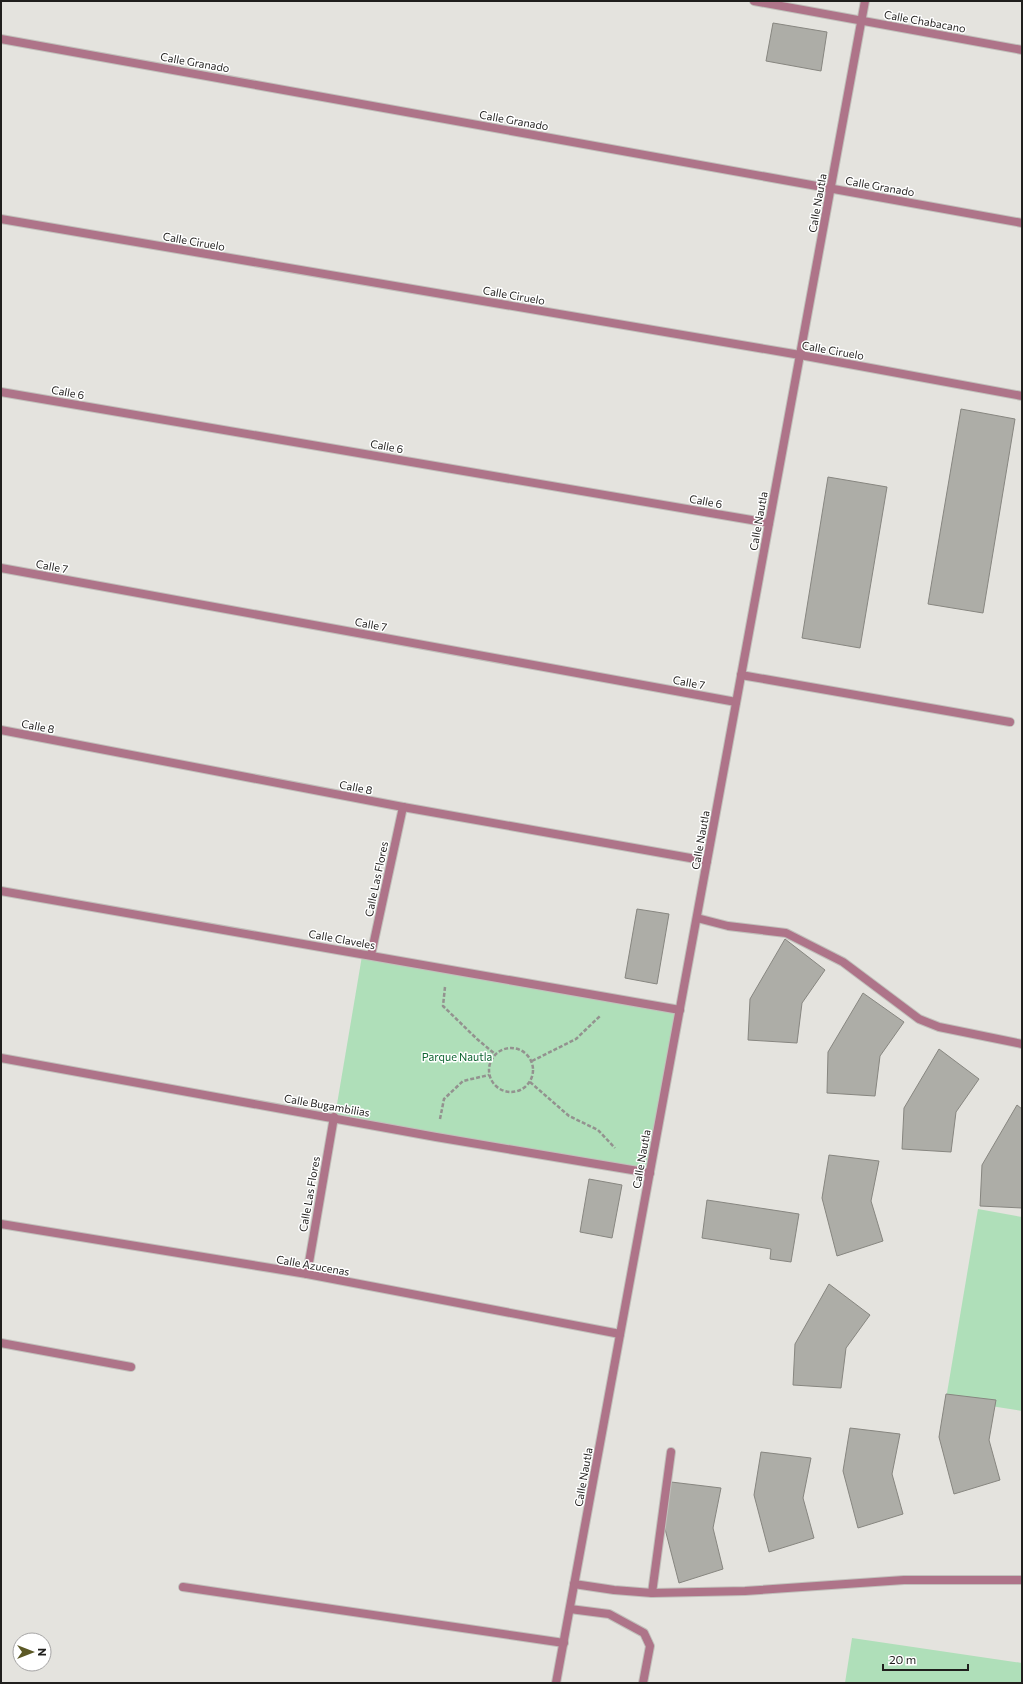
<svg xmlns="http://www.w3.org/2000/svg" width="1023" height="1684" font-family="Commissioner,sans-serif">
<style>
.green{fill:#afdfb9}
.building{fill:#adada7;stroke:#878680}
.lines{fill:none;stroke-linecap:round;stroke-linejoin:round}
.service-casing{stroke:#c1c0bb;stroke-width:10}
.minor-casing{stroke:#c1c0bb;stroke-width:10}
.path{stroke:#93928f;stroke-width:2.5;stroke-dasharray:4 2;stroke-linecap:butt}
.service{stroke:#ae7489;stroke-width:8}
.minor{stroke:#ae7489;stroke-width:8}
.labels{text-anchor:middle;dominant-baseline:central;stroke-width:3;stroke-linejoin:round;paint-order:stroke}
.street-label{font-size:11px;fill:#201f1d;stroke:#fff}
.park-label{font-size:11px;fill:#0f6532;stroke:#fff}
</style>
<rect width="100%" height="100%" fill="#e4e3de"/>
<g class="green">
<path d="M 362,956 L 680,1010 L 650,1173 L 335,1116 Z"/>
<path d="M 978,1209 L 1022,1217 L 1022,1411 L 946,1399 Z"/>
<path d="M 852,1638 L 1022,1663 L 1022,1683 L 845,1683 Z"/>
</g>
<g class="building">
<path d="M 773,23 L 827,32 L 821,71 L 766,61 Z"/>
<path d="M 961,409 L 1015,419 L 983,613 L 928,604 Z"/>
<path d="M 828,477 L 887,487 L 860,648 L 802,638 Z"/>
<path d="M 637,909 L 669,914 L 657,984 L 625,978 Z"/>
<path d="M 785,939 L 825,970 L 802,1003 L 797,1043 L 748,1040 L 750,999 Z"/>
<path d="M 863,993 L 904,1022 L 880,1056 L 875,1096 L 827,1093 L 828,1052 Z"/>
<path d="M 939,1049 L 979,1079 L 956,1112 L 951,1152 L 902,1149 L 904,1108 Z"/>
<path d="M 1017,1105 L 1022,1109 L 1022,1208 L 980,1206 L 982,1165 Z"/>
<path d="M 829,1155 L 879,1161 L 871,1201 L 883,1241 L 837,1256 L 822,1198 Z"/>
<path d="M 589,1179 L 622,1185 L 612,1238 L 580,1232 Z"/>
<path d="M 707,1200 L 799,1214 L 791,1262 L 770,1259 L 771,1249 L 702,1238 Z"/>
<path d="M 829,1284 L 870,1315 L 846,1348 L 841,1388 L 793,1385 L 795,1344 Z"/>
<path d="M 946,1394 L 996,1400 L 989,1440 L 1000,1480 L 954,1494 L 939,1437 Z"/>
<path d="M 850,1428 L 900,1434 L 892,1474 L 903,1514 L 858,1528 L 843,1471 Z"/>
<path d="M 761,1452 L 811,1458 L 803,1498 L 814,1538 L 769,1552 L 754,1495 Z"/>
<path d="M 671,1482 L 721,1488 L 713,1528 L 723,1569 L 679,1583 L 664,1525 Z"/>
</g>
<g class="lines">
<g class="service-casing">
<g id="service">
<path d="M 741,675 L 1010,722"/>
<path d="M 1,1343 L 131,1367"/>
<path d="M 183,1587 L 564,1643"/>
<path d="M 652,1593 L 671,1452"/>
<path d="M 570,1609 L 609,1614 L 644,1633 L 650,1646 L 643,1683"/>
</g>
</g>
<g class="minor-casing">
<g id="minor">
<path d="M 754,1 L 1022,50"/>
<path d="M 1,39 L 1022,223"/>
<path d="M 1,219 L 800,355 L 1022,396"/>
<path d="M 1,392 L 769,523"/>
<path d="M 1,568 L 736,702"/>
<path d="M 1,730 L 403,807 L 707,861"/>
<path d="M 1,891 L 680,1010"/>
<path d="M 697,918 L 728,926 L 786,933 L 843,962 L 919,1019 L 939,1027 L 1022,1044"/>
<path d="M 371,955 L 403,807"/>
<path d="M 1,1058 L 436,1137 L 650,1173"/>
<path d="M 1,1224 L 307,1274 L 620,1334"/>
<path d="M 307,1274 L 334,1117"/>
<path d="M 574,1584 L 614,1590 L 652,1593 L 745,1591 L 904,1580 L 1022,1580"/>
<path d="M 556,1683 L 865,1"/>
</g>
</g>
<g class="path">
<path d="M 445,987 L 443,1006 L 477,1039 L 495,1054"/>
<circle cx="511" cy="1070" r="22"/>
<path d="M 532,1061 L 576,1039 L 601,1015"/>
<path d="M 530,1082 L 569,1116 L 598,1130 L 615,1148"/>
<path d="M 440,1119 L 444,1099 L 463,1081 L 489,1075"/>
</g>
<use href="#service" class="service"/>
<use href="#minor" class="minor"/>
</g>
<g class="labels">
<g class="street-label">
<text transform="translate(925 21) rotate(10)">Calle Chabacano</text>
<text transform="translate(195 62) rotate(10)">Calle Granado</text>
<text transform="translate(514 120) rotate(10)">Calle Granado</text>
<text transform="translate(880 186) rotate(10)">Calle Granado</text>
<text transform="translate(817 203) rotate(-80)">Calle Nautla</text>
<text transform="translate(194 241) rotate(10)">Calle Ciruelo</text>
<text transform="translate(514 295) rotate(10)">Calle Ciruelo</text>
<text transform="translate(833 350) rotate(10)">Calle Ciruelo</text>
<text transform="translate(68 392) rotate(10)">Calle 6</text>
<text transform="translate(387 446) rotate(10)">Calle 6</text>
<text transform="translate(706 501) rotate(10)">Calle 6</text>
<text transform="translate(758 521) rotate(-80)">Calle Nautla</text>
<text transform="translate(52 566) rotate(10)">Calle 7</text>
<text transform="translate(371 624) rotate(10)">Calle 7</text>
<text transform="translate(689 682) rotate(10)">Calle 7</text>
<text transform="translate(38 726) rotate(11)">Calle 8</text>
<text transform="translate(356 787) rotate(11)">Calle 8</text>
<text transform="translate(700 840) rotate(-80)">Calle Nautla</text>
<text transform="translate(376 879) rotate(-78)">Calle Las Flores</text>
<text transform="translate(342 939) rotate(10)">Calle Claveles</text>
<text transform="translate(327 1105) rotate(10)">Calle Bugambilias</text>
<text transform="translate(641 1159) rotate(-80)">Calle Nautla</text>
<text transform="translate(309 1194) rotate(-80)">Calle Las Flores</text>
<text transform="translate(313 1265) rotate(10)">Calle Azucenas</text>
<text transform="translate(583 1477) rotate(-80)">Calle Nautla</text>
</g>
<g class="park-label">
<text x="457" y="1056">Parque Nautla</text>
</g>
</g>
<rect width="1023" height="1684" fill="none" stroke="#201f1d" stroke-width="4"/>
<g transform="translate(32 1652) rotate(90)"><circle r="19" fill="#ffffff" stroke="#a6a5a5"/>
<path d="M0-3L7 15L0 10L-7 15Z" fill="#5b5825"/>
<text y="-6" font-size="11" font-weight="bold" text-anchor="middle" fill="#201f1d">N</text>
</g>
<path d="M883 1664v6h85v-6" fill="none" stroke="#201f1d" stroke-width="2"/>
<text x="889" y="1664" font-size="12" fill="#201f1d" stroke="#ffffff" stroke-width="3" paint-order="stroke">20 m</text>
</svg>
